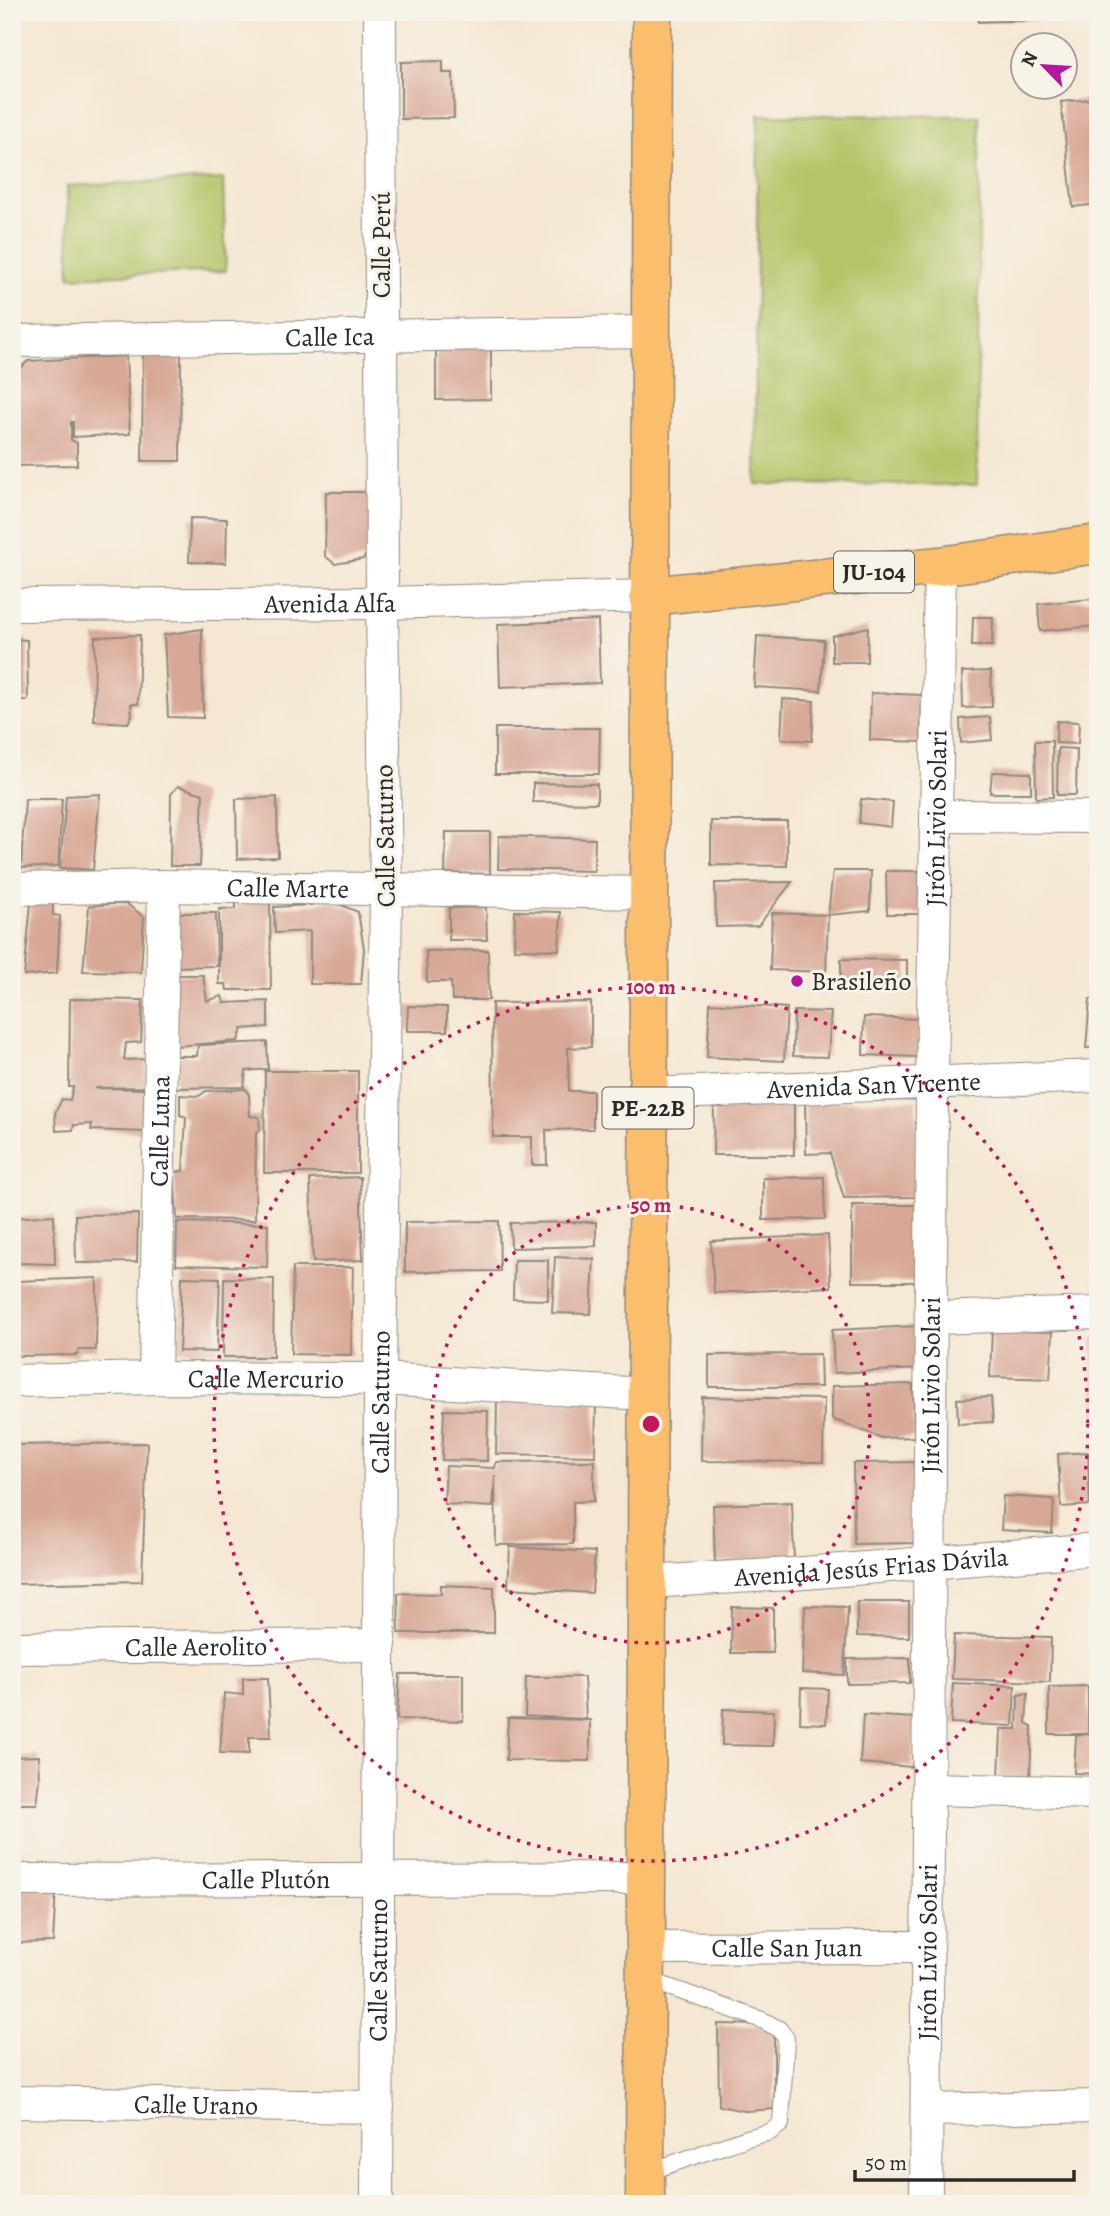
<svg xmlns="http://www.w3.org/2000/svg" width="1110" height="2216" font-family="Alegreya,serif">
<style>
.green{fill:#b5c467;stroke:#707849;stroke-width:2}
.building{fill:#d8a896}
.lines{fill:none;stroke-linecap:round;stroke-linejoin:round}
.service-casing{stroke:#90897e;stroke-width:18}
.minor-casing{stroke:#90897e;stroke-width:34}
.primary-casing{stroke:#90897e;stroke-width:41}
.trunk-casing{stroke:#90897e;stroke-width:41}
.service{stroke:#fff;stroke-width:16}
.minor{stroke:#fff;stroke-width:32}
.primary{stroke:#fabe6d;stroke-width:38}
.trunk{stroke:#fabe6d;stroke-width:38}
.ring{fill:none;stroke:#c2185b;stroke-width:3.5;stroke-dasharray:3.5 7}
.poi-dot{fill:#b5179e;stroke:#f7f3e8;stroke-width:2.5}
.labels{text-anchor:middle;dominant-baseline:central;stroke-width:6;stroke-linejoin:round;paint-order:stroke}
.shield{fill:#f7f3e8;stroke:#686764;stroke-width:2}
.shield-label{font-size:24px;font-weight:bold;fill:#2b2b2b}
.street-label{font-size:26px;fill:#2b2b2b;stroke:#f7f3e8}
.poi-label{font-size:26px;fill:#2b2b2b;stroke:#f7f3e8;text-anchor:start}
.centre{fill:#c2185b;stroke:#f7f3e8;stroke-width:3.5}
.ring-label{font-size:21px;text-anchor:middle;font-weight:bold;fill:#c2185b;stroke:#f7f3e8;stroke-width:6;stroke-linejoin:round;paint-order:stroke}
</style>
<rect width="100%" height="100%" fill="#f7f3e8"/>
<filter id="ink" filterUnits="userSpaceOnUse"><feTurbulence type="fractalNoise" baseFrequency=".0143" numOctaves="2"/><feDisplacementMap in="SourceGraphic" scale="14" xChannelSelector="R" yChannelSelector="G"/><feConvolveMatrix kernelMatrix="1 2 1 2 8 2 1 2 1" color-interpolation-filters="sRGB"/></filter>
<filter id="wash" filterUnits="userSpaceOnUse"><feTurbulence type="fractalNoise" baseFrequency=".00686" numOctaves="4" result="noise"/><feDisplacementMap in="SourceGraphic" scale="28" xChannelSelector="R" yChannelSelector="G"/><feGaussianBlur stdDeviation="1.57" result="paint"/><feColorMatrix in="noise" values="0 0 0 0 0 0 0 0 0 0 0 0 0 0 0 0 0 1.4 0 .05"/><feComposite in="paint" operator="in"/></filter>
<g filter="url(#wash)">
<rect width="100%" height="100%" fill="#f5e7d2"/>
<g class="green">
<path d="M 758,115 L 980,116 L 977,485 L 755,484 Z"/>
<path d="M 223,179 L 226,271 L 70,277 L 67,186 Z"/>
</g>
<g id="blocks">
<g class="building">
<path d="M 978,12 L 1065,12 L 1065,19 L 978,22 Z"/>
<path d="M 443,61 L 443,73 L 453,73 L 454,118 L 401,119 L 401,62 Z"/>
<path d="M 1098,98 L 1098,204 L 1073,207 L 1061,102 Z"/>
<path d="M 491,340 L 491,399 L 436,400 L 436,341 Z"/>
<path d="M 143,354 L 181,354 L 180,461 L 142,461 Z"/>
<path d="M 126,356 L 130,434 L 73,437 L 73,422 L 71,422 L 71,440 L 77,443 L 77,465 L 12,466 L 12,376 L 28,361 Z"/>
<path d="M 326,492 L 372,492 L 372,546 L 363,559 L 335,564 L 325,556 Z"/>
<path d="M 190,518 L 227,519 L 226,563 L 189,562 Z"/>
<path d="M 1093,599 L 1095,626 L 1040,631 L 1038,604 Z"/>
<path d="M 973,617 L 993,617 L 992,646 L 972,646 Z"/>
<path d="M 598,620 L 600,683 L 500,687 L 498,624 Z"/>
<path d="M 868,627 L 867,662 L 832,662 L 832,636 Z"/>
<path d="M 202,629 L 203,718 L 168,717 L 164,635 Z"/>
<path d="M 140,635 L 138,704 L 131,704 L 132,715 L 128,723 L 94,721 L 95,637 Z"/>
<path d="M 757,636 L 824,640 L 821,691 L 754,687 Z"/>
<path d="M 12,639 L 27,640 L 28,700 L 12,701 Z"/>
<path d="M 991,671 L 992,707 L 963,708 L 962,672 Z"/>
<path d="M 871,693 L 922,695 L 921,742 L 870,740 Z"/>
<path d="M 783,699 L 814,701 L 812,741 L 781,739 Z"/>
<path d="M 990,717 L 992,740 L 961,743 L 960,719 Z"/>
<path d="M 1057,721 L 1079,722 L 1078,744 L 1056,743 Z"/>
<path d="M 495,728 L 600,728 L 599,774 L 495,774 Z"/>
<path d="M 1035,741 L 1052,741 L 1053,797 L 1036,798 Z"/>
<path d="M 1058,748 L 1077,749 L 1076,795 L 1057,795 Z"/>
<path d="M 992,772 L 1031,773 L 1031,793 L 990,793 Z"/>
<path d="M 533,783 L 597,784 L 597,803 L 533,802 Z"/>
<path d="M 178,786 L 203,794 L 200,866 L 170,866 L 171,794 Z"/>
<path d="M 100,794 L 93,870 L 60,868 L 66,796 Z"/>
<path d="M 277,797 L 278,857 L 237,859 L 236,799 Z"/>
<path d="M 25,799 L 62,799 L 58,866 L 21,868 Z"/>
<path d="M 861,799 L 893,802 L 891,827 L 859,823 Z"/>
<path d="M 711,821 L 787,821 L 787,866 L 711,865 Z"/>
<path d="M 446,832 L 490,832 L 490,874 L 445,873 Z"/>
<path d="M 499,836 L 595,839 L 594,871 L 498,869 Z"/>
<rect x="1092" y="838" width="6" height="40"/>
<path d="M 833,871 L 871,871 L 870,911 L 828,915 Z"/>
<path d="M 886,871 L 919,871 L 920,914 L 887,914 Z"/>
<path d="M 792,882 L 758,926 L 716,927 L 715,883 Z"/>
<path d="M 270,897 L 271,990 L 227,990 L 226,984 L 219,984 L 219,909 L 236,909 L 236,898 Z"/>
<path d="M 329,900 L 358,912 L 364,949 L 361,984 L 310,984 L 310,931 L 275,933 L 274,907 L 311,905 Z"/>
<path d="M 53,901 L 53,915 L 60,916 L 57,973 L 24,976 L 31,903 Z"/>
<path d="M 112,904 L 127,904 L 144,917 L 141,972 L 83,971 L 89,906 Z"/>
<path d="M 486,907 L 487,940 L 449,940 L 449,908 Z"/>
<path d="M 515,911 L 561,912 L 559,950 L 514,949 Z"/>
<path d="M 171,913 L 216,913 L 217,966 L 175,967 Z"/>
<path d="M 772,913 L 828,915 L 826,972 L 770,970 Z"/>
<path d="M 488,950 L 489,1000 L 452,1000 L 451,982 L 427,982 L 426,951 Z"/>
<path d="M 841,959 L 907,960 L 907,985 L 841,984 Z"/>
<path d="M 174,975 L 203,975 L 207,1001 L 222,996 L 224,1003 L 268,1001 L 268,1027 L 242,1029 L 238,1041 L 177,1046 Z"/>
<path d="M 70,999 L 143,1000 L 141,1042 L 126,1043 L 124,1060 L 147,1059 L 145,1087 L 95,1088 L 144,1089 L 145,1132 L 91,1130 L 92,1124 L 74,1125 L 73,1130 L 56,1131 L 55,1113 L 62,1099 L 70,1100 L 73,1087 L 69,1087 Z"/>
<path d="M 1090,999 L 1098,999 L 1098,1048 L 1086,1048 Z"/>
<path d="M 591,1002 L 591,1047 L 568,1048 L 569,1091 L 593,1091 L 593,1129 L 546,1130 L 547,1165 L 532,1165 L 532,1137 L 493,1137 L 492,1003 Z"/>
<path d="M 710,1003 L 787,1008 L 784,1061 L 707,1057 Z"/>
<path d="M 408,1006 L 447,1007 L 447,1031 L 407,1031 Z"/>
<path d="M 794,1011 L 831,1012 L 828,1057 L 793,1056 Z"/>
<path d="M 864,1017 L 920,1019 L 918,1057 L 863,1055 Z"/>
<path d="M 267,1042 L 268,1069 L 246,1071 L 244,1087 L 176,1088 L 175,1056 L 197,1056 L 198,1045 Z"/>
<path d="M 265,1071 L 358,1071 L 358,1173 L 264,1173 Z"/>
<path d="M 246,1089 L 249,1095 L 250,1116 L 259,1117 L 260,1131 L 256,1133 L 255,1220 L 177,1219 L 174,1172 L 183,1171 L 186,1117 L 180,1115 L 180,1095 L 199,1096 L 206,1091 Z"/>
<path d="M 916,1100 L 918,1197 L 844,1198 L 830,1153 L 806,1154 L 805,1102 Z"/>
<path d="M 714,1104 L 794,1104 L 794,1155 L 713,1155 Z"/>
<path d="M 360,1177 L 363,1260 L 313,1262 L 310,1179 Z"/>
<path d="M 824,1177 L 825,1219 L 763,1220 L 763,1178 Z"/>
<rect x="852" y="1205" width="65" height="77"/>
<path d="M 138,1214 L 137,1262 L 76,1263 L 75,1215 Z"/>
<path d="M 54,1215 L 55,1264 L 12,1263 L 12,1218 Z"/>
<path d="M 499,1221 L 500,1271 L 405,1272 L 405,1222 Z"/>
<path d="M 177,1222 L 268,1224 L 267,1267 L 176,1265 Z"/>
<path d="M 596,1222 L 596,1246 L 511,1248 L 510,1223 Z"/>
<path d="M 828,1235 L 831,1287 L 714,1293 L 711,1241 Z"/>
<path d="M 555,1257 L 594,1259 L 591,1314 L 552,1313 Z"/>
<path d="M 514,1260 L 548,1260 L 548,1300 L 513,1299 Z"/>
<path d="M 293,1267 L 353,1267 L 351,1355 L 291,1354 Z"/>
<path d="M 182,1277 L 220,1278 L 217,1352 L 179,1351 Z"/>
<path d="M 97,1278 L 96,1350 L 79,1350 L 77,1355 L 20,1356 L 14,1349 L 16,1281 Z"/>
<path d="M 224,1278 L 274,1279 L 273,1357 L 223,1357 Z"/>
<path d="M 919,1326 L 920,1369 L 834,1373 L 832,1330 Z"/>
<path d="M 992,1330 L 1053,1332 L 1050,1379 L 990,1377 Z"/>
<path d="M 1098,1338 L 1098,1424 L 1096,1424 L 1092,1339 Z"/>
<path d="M 820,1354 L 821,1387 L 709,1387 L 709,1355 Z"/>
<path d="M 913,1384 L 914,1437 L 882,1438 L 832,1419 L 832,1386 Z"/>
<path d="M 702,1397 L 824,1399 L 823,1462 L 701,1461 Z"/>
<path d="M 991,1397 L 993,1422 L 958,1424 L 957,1399 Z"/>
<path d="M 497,1401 L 596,1402 L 595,1456 L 496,1454 Z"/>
<path d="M 444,1410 L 488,1411 L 487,1461 L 442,1460 Z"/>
<path d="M 147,1443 L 142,1581 L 12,1584 L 12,1445 Z"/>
<path d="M 1088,1452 L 1090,1505 L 1061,1507 L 1058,1454 Z"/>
<path d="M 594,1461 L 594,1501 L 573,1502 L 573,1544 L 496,1545 L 495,1475 L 493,1507 L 444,1504 L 446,1466 L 495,1468 L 496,1462 Z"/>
<path d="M 921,1462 L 921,1543 L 854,1544 L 853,1463 Z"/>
<path d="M 1003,1496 L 1054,1499 L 1052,1533 L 1001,1530 Z"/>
<path d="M 792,1502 L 794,1559 L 715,1562 L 713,1505 Z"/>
<path d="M 510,1547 L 595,1552 L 592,1593 L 508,1588 Z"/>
<path d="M 441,1585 L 494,1587 L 494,1633 L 399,1633 L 398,1593 L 441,1594 Z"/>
<path d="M 857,1602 L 909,1602 L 909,1637 L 857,1636 Z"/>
<path d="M 805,1606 L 848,1607 L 844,1675 L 802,1673 Z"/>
<path d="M 732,1607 L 773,1608 L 773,1653 L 731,1653 Z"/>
<path d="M 954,1635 L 1051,1637 L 1050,1682 L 952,1679 Z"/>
<path d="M 910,1658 L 910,1683 L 847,1684 L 847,1659 Z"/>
<path d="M 400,1674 L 463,1674 L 463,1721 L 397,1719 Z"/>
<path d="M 526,1677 L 584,1677 L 586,1719 L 525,1716 Z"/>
<path d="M 243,1678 L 268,1678 L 271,1737 L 249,1737 L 249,1754 L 220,1753 L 224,1693 L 243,1695 Z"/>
<path d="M 953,1683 L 1015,1686 L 1013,1726 L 951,1723 Z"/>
<path d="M 1088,1686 L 1088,1734 L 1098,1735 L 1098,1774 L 1074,1773 L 1076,1736 L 1087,1734 L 1049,1734 L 1049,1687 Z"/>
<path d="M 801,1688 L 828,1689 L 826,1724 L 800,1723 Z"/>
<path d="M 1028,1693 L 1026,1723 L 1032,1726 L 1030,1779 L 999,1778 L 1001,1729 L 1017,1729 L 1018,1695 Z"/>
<path d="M 723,1709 L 774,1711 L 773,1746 L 722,1745 Z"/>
<path d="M 863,1715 L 915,1718 L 912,1767 L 860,1763 Z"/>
<path d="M 508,1718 L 590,1720 L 590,1761 L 506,1760 Z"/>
<path d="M 39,1756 L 40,1779 L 37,1804 L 12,1804 L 12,1757 Z"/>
<path d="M 56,1887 L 53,1942 L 12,1943 L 12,1888 Z"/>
<path d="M 718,2024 L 764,2025 L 774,2032 L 774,2109 L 745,2111 L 719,2106 Z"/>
</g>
</g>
</g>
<g filter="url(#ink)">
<use href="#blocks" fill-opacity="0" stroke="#90897e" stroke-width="2"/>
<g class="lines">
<g class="service-casing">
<path id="service" d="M 645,2173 L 747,2138 L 770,2132 L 781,2124 L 786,2038 L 779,2029 L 762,2020 L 646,1979"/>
</g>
<g class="minor-casing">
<g id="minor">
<path id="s1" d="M 12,341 L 650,332"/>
<path id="s2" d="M 12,605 L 382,603 L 649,596"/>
<path d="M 936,816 L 1098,817"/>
<path id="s3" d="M 12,889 L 164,886 L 649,893"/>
<path id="s4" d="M 648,1094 L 1098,1076"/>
<path d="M 931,1318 L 1098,1313"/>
<path id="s5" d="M 155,1378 L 164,886"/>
<path id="s6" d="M 12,1381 L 155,1378 L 380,1379 L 646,1394"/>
<path id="s7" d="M 646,1582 L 792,1574 L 1098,1549"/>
<path id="s8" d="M 12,1648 L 380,1645"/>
<path d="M 929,1789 L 1098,1793"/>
<path id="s9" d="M 12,1880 L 645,1878"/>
<path id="s10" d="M 645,1948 L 928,1947"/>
<path id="s11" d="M 12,2102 L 378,2107"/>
<path d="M 927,2110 L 1098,2106"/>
<path id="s12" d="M 377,2204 L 380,1379 L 386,890 L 382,603 L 380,12"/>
<path id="s13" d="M 926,2204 L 932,1082 L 940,566"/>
</g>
</g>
<g class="primary-casing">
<path id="primary" d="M 649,596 L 940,566 L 1098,544"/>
</g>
<g class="trunk-casing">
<path id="trunk" d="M 645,2204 L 652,12"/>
</g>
<use href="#service" class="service"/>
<use href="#minor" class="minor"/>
<use href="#primary" class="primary"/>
<use href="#trunk" class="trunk"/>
</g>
</g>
<g class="ring">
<circle cx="651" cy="1424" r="219"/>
<circle cx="651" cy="1424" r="437"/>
</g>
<circle class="poi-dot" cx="797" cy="981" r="7"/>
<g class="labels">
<g class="shield">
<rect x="834" y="551.5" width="80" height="41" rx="5"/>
<rect x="602.5" y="1087.5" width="91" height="41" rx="5"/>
</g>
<g class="shield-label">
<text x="874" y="572">JU-104</text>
<text x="648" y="1108">PE-22B</text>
</g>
<g class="street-label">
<text transform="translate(381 245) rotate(-90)">Calle Perú</text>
<text stroke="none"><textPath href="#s1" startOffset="318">Calle Ica</textPath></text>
<text stroke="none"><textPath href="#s2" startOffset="318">Avenida Alfa</textPath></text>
<text stroke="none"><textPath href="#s13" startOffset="1386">Jirón Livio Solari</textPath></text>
<text transform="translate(385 836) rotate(-91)">Calle Saturno</text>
<text stroke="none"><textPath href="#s3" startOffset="276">Calle Marte</textPath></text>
<text stroke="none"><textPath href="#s4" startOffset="226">Avenida San Vicente</textPath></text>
<text stroke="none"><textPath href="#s5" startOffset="247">Calle Luna</textPath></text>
<text stroke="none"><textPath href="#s6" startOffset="254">Calle Mercurio</textPath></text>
<text stroke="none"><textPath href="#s13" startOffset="819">Jirón Livio Solari</textPath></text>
<text stroke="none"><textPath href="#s12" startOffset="802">Calle Saturno</textPath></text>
<text stroke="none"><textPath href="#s7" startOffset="226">Avenida Jesús Frias Dávila</textPath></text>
<text stroke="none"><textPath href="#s8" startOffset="184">Calle Aerolito</textPath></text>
<text stroke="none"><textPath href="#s9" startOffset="254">Calle Plutón</textPath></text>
<text stroke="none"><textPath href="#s10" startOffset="142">Calle San Juan</textPath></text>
<text stroke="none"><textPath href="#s13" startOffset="252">Jirón Livio Solari</textPath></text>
<text stroke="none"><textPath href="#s12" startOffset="234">Calle Saturno</textPath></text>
<text stroke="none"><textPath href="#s11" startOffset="184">Calle Urano</textPath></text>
</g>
<g class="poi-label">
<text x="811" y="981">Brasileño</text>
</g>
</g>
<circle cx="651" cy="1424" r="10" class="centre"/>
<g class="ring-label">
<text x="651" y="994">100 m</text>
<text x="651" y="1212">50 m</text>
</g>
<rect width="1110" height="2216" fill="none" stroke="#f7f3e8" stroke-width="42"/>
<g transform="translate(1044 66) rotate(295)"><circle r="33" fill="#f7f3e8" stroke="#a5a39c" stroke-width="2"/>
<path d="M0-5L12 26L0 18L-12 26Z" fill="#b5179e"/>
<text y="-10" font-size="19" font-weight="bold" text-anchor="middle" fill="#2b2b2b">N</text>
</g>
<path d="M855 2170v10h219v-10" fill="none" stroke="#2b2b2b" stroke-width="3.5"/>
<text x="865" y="2170" font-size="21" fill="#2b2b2b" stroke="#f7f3e8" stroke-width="5" paint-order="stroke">50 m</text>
</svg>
